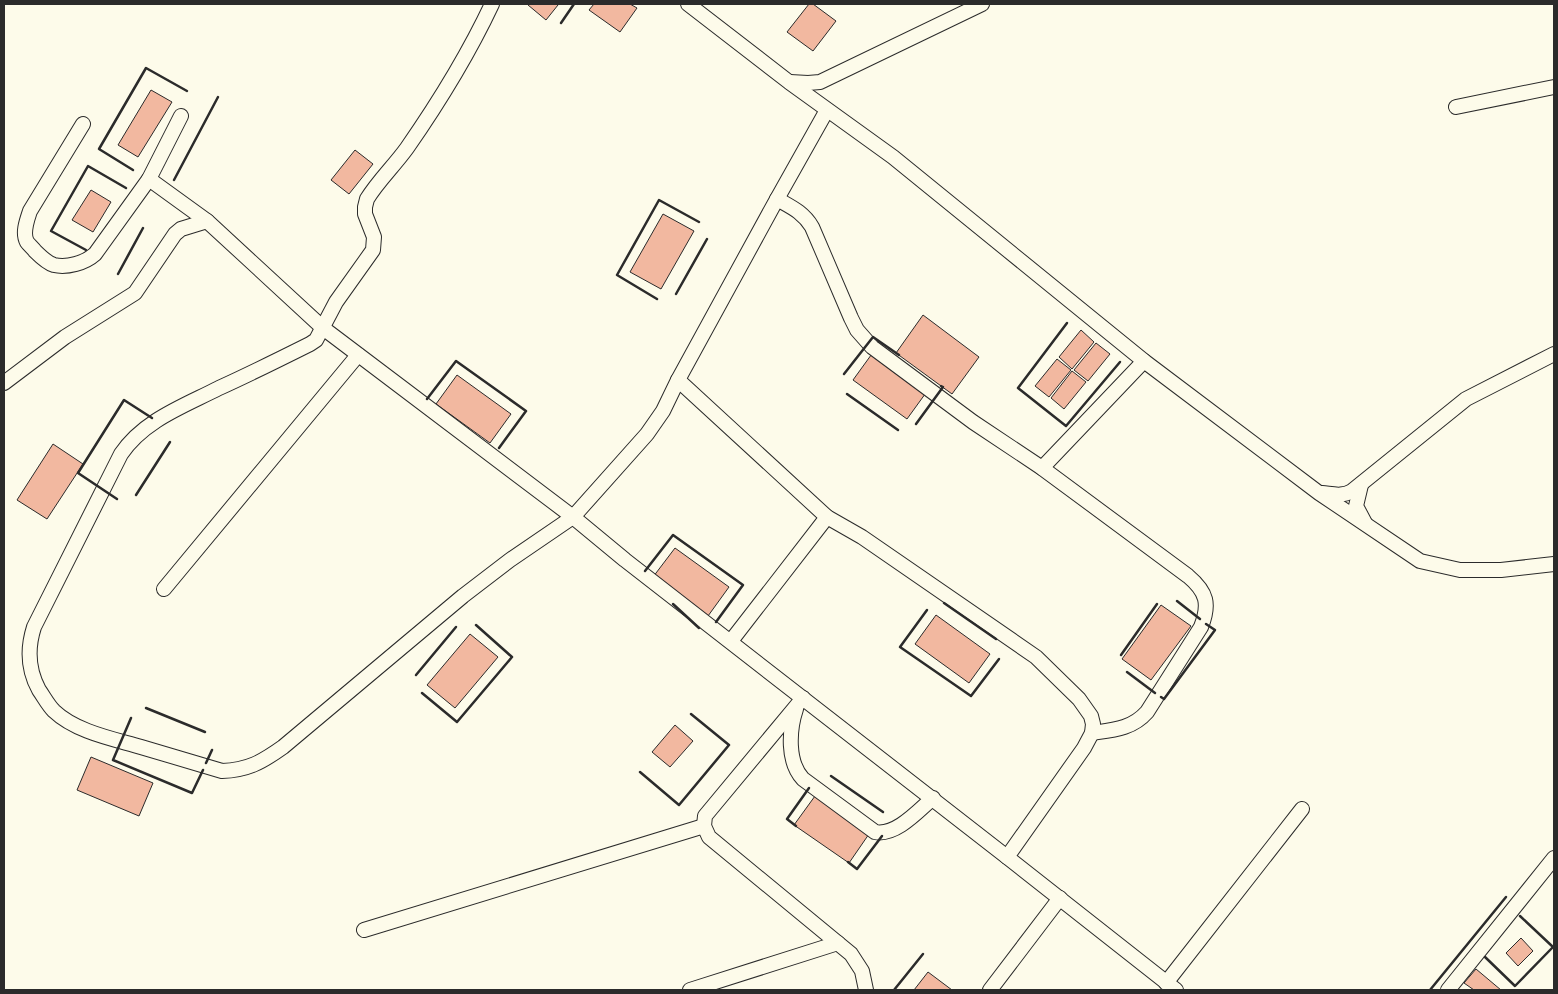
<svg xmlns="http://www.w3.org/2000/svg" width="1558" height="994" font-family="'Alegreya Sans',sans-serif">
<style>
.building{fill:#f2b8a0;stroke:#2b2b2b}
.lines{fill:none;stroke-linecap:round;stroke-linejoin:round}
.minor-casing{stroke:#2b2b2b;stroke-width:16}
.minor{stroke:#fdfbea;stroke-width:14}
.wall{stroke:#2b2b2b;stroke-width:2.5}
</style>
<rect width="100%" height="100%" fill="#fdfbea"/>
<g class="building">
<path d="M 529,4 L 556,4 L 558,5 L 546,20 L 528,5 Z"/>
<path d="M 594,4 L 630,4 L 637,8 L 620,32 L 589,10 Z"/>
<path d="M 809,4 L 813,4 L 836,21 L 813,51 L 787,32 Z"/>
<path d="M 151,90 L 172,102 L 138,157 L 118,145 Z"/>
<path d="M 355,150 L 373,164 L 349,194 L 331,180 Z"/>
<path d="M 91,190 L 111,202 L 93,232 L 72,220 Z"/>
<path d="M 663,214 L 694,231 L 661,289 L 630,272 Z"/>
<path d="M 923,315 L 979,357 L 952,394 L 896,353 Z"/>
<path d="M 1081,330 L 1094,342 L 1072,369 L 1059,357 Z"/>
<path d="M 1096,343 L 1110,354 L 1088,381 L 1074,370 Z"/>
<path d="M 874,351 L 928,390 L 907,419 L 853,380 Z"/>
<path d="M 1057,359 L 1071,370 L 1049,397 L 1035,386 Z"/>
<path d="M 1072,371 L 1086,382 L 1064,409 L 1051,398 Z"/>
<path d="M 457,375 L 511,414 L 490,443 L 436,404 Z"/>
<path d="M 53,444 L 83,464 L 47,519 L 17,500 Z"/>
<path d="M 675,548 L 729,587 L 708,616 L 653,577 Z"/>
<path d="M 1161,605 L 1191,626 L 1151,680 L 1122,659 Z"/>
<path d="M 936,615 L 990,654 L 969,683 L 915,644 Z"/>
<path d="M 470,634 L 498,657 L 455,708 L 427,685 Z"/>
<path d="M 675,725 L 693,741 L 670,767 L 652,752 Z"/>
<path d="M 91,757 L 153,783 L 139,816 L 77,790 Z"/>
<path d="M 815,796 L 869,834 L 849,863 L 794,825 Z"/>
<path d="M 1521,938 L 1533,951 L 1518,966 L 1506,953 Z"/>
<path d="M 1476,969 L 1501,990 L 1474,990 L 1464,983 Z"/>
<path d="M 928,972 L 952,990 L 914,990 Z"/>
</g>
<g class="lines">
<g class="minor-casing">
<g id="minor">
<path d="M 492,4 C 468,55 439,102 407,148 C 394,166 378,181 367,199 L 365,207 L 365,214 L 374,237 L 373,250 L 336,302 L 316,340 L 310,344 C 280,359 250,374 219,388 C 184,406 144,420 121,454 L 34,627 C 27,649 28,670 39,690 C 44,697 48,705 54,711 C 76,732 114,739 141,747 C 168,755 195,763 222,771 C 248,770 262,762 283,747 L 463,596 L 510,560 L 573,517 L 647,434 L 663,411 L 678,380 L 777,199 L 827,110"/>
<path d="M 688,4 L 789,82 L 893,157 L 1144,361 L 1319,493 L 1420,561 L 1460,570 L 1501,570 L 1554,564"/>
<path d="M 790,82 L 808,83 L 820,82 L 982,4"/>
<path d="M 1456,107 L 1554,87"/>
<path d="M 181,116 L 149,179 L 207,221 L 323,328 L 573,517 L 625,560 L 1007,857 L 1176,990"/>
<path d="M 83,124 L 30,211 C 27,220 22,233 27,242 C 29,245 33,248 35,251 C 40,256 47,263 54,265 C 67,268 85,263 95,254 L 149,179"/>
<path d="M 777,199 C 791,207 803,212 812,227 L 851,318 L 857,330 L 872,347 L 973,422 L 1042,468 L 1188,576 C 1207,592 1210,604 1201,627 L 1147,712 C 1132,729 1113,730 1092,733"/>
<path d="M 678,380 L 827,517 L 862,537 L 1036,657 L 1079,699 L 1091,716 L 1093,724 L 1092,733 L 1084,748 L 1007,857"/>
<path d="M 4,383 L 65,337 L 135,293 L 175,234 L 181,229 L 207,221"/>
<path d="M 1042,468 L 1144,361"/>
<path d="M 1361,485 L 1356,506 L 1365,523"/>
<path d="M 1322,493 C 1333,494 1342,497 1352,491 L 1466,399 L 1554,354"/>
<path d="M 164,589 L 358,355"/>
<path d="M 731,641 L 827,517"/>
<path d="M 803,698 L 705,816 L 704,826 L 709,837 L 851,954 L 862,971 L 866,990"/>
<path d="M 796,709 C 789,730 787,762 803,779 L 875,832 C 896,836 918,811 933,798"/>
<path d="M 364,930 L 704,826"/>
<path d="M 1166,983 L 1302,809"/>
<path d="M 690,990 L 838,943"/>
<path d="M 990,990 L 1060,898"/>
<path d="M 1448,990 L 1554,858"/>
</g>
</g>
<use href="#minor" class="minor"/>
<g class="wall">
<path d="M 561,23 L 574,4"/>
<path d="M 133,170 L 99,149 L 146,68 L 187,91"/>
<path d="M 174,180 L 218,97"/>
<path d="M 86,250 L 51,231 L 88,166 L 126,188"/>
<path d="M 118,274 L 143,228"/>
<path d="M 676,294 L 707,239"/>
<path d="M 657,299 L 617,275 L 659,200 L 699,222"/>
<path d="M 1067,323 L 1018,388 L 1066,426 L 1120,362"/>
<path d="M 844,374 L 873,337 L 899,355"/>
<path d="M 847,394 L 898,430"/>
<path d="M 427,399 L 456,361 L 526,411 L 499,448"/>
<path d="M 916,424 L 943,387 L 941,386"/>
<path d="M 136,495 L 170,442"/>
<path d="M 117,499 L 78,473 L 124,400 L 152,418"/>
<path d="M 645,571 L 673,535 L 743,585 L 716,622"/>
<path d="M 1177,601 L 1200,619"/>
<path d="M 944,603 L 996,639"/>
<path d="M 673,604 L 699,628"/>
<path d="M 927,610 L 900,647 L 971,696 L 999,659"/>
<path d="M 1121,655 L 1157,604"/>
<path d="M 1127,672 L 1155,693"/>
<path d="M 416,675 L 456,627"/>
<path d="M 422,693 L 457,722 L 512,657 L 476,625"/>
<path d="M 1161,697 L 1164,699 L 1215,630 L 1206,624"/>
<path d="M 146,708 L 205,732"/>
<path d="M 131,718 L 113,760 L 192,793 L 203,770"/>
<path d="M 206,763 L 212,750"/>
<path d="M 640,772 L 679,805 L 729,745 L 691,714"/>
<path d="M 831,776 L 883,812"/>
<path d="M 796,826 L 787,819 L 809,788"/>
<path d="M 848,862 L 857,869 L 882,836"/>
<path d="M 1485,957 L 1515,986 L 1553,947 L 1520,916"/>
<path d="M 894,990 L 923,954"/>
<path d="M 1430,990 L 1506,897"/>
</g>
</g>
<rect width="1558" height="994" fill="none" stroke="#2b2b2b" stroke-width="10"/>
</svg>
